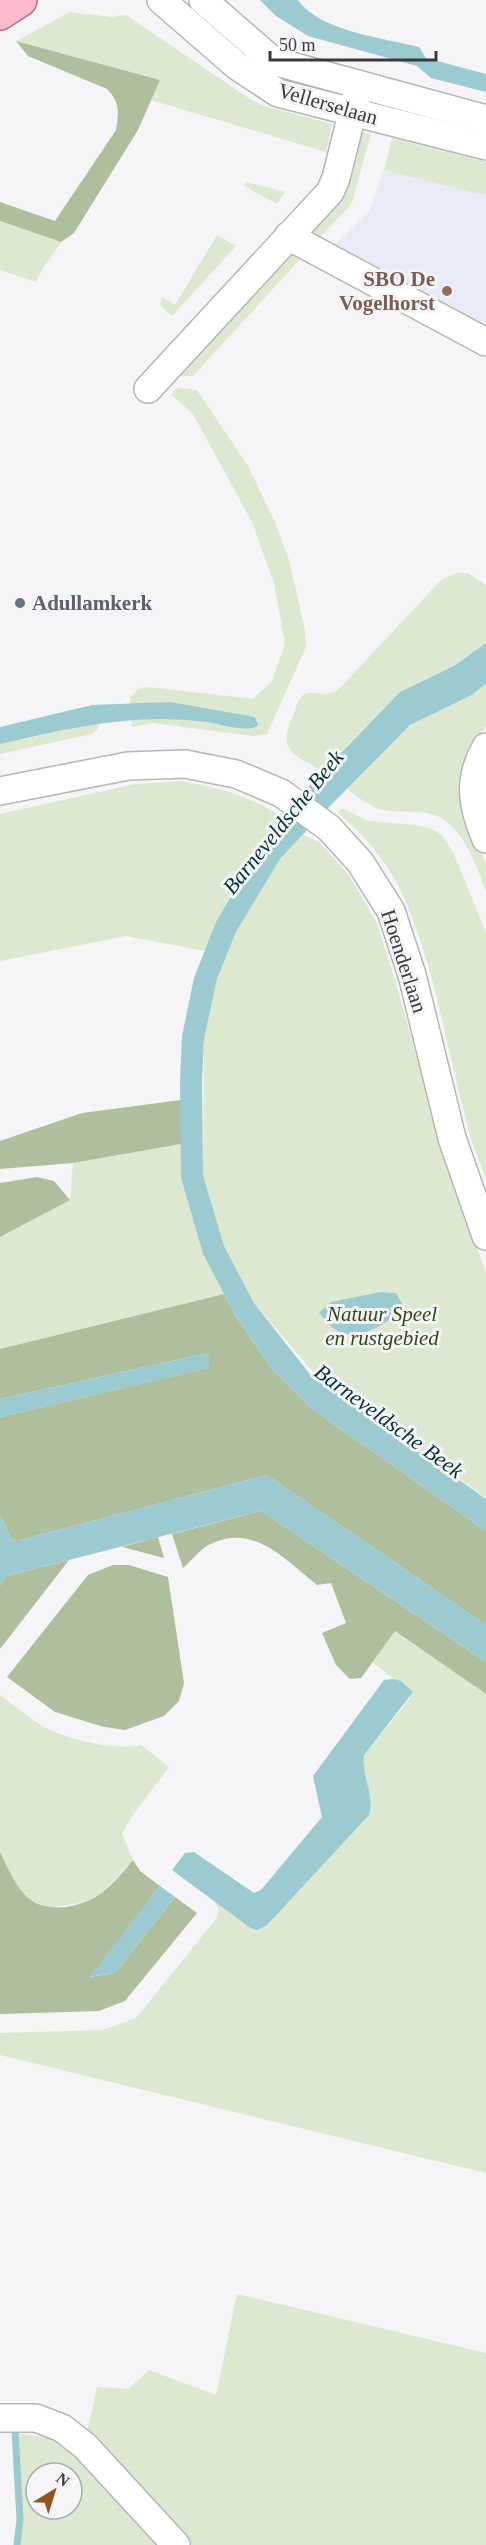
<svg xmlns="http://www.w3.org/2000/svg" width="486" height="2545" font-family="Georgia,serif">
<style>
.built{fill:#e8eaf5}
.green{fill:#dce8cf;fill-rule:evenodd}
.forest{fill:#afbf9d}
.water{fill:#9bcad0}
.lines{fill:none;stroke-linecap:round;stroke-linejoin:round}
.stream{stroke:#9bcad0;stroke-width:7}
.minor-casing{stroke:#b5b6b9;stroke-width:30}
.major-casing{stroke:#b67083;stroke-width:36}
.minor{stroke:#fff;stroke-width:27}
.major{stroke:#fbbbcb;stroke-width:33}
.education-dot{fill:#8d6e63;stroke:#f5f5f8;stroke-width:2}
.worship-dot{fill:#6b7280;stroke:#f5f5f8;stroke-width:2}
.labels{text-anchor:middle;dominant-baseline:central;stroke-width:6;stroke-linejoin:round;paint-order:stroke}
.street-label{font-size:21px;fill:#3b3b3c;stroke:#f5f5f8}
.education-label{font-size:21px;font-weight:bold;fill:#785e54;stroke:#f5f5f8;text-anchor:end}
.worship-label{font-size:21px;font-weight:bold;fill:#5b616d;stroke:#f5f5f8;text-anchor:start}
.park-label{font-size:21px;font-style:italic;fill:#334714;stroke:#f5f5f8}
.water-label{font-size:22px;font-style:italic;fill:#013035;stroke:#f5f5f8}
</style>
<rect width="100%" height="100%" fill="#f5f5f8"/>
<path class="built" d="M 384,170 L 476,192 L 486,192 L 486,332 L 330,250 L 369,212 Z"/>
<g class="green">
<path d="M 70,12 L 112,17 L 126,15 L 250,99 L 264,106 L 332,124 L 326,152 L 151,100 L 160,80 L 16,41 Z"/>
<path d="M 359,132 L 371,133 L 353,199 L 349,207 L 317,240 L 312,230 Z"/>
<path d="M 392,138 L 486,162 L 486,194 L 476,193 L 384,170 Z"/>
<path d="M 246,182 L 285,192 L 277,204 L 244,186 Z"/>
<path d="M 0,221 L 61,242 C 53,256 41,267 36,282 L 0,270 Z"/>
<path d="M 217,235 L 236,246 L 172,316 L 160,305 L 162,297 L 175,305 Z"/>
<path d="M 292,251 L 304,255 L 193,376 L 172,376 Z"/>
<path d="M 178,388 L 197,390 L 248,466 L 275,522 L 289,560 L 305,630 L 306,647 L 267,734 L 253,736 L 152,723 L 132,727 L 131,719 C 170,715 211,723 249,729 L 170,702 L 130,704 L 130,698 L 138,689 L 148,687 L 253,699 L 272,681 L 285,644 L 274,583 L 252,522 L 193,414 L 171,394 Z"/>
<path d="M 457,573 L 468,573 L 486,585 L 486,643 L 454,666 L 400,692 L 322,771 C 295,755 276,751 293,716 C 295,710 298,699 303,695 C 311,689 325,699 339,689 L 442,579 Z"/>
<path d="M 486,684 L 486,726 L 474,744 L 462,806 L 486,864 L 486,891 C 477,867 465,833 443,819 C 427,809 406,813 388,811 C 372,809 360,798 347,789 L 410,725 L 470,696 Z"/>
<path d="M 99,723 L 99,727 L 92,734 L 0,754 L 0,744 Z"/>
<path d="M 182,781 C 217,788 250,795 280,816 C 249,856 223,904 205,951 L 126,936 L 0,961 L 0,814 L 135,784 Z"/>
<path d="M 342,808 L 368,821 L 414,825 L 430,828 L 442,835 L 453,852 L 486,933 L 486,1179 C 480,1162 472,1145 468,1128 C 448,1055 437,978 408,907 C 394,870 368,838 338,813 Z"/>
<path d="M 303,835 L 319,842 L 348,874 L 377,923 L 396,983 L 440,1142 L 486,1273 L 486,1498 L 314,1373 L 254,1303 L 224,1246 L 203,1175 L 204,1039 L 217,979 L 236,932 L 280,859 Z"/>
<path d="M 181,1144 L 181,1178 L 203,1254 L 224,1294 L 0,1349 L 0,1237 L 70,1200 L 73,1163 Z"/>
<path d="M 395,1631 L 486,1694 L 486,2173 L 0,2055 L 0,2033 L 103,2030 L 136,2018 L 216,1919 L 219,1910 L 214,1901 L 249,1927 L 370,1796 L 363,1765 L 364,1755 L 410,1698 L 401,1681 L 394,1679 L 372,1662 Z"/>
<path d="M 0,1695 C 15,1706 30,1719 46,1728 C 68,1740 117,1751 141,1745 L 169,1767 L 132,1816 L 122,1834 L 133,1860 L 103,1892 L 85,1902 L 48,1908 L 28,1899 L 15,1883 L 0,1852 Z"/>
<path d="M 237,2294 L 486,2353 L 486,2545 L 189,2545 L 87,2433 L 97,2387 L 128,2389 L 149,2370 L 216,2395 Z"/>
<path d="M 15,2433 L 50,2438 L 80,2459 L 161,2545 L 18,2545 L 19,2491 ZM 36,2473 L 72,2473 L 72,2509 L 36,2509 Z"/>
</g>
<g class="forest">
<path d="M 16,41 L 160,80 L 138,130 L 74,233 L 61,242 L 0,221 L 0,202 L 55,221 L 116,130 C 119,113 120,102 107,89 L 28,56 Z"/>
<path d="M 181,1100 L 181,1144 L 73,1163 L 0,1169 L 0,1141 L 82,1113 Z"/>
<path d="M 37,1177 L 54,1181 L 70,1200 L 0,1237 L 0,1183 Z"/>
<path d="M 224,1294 L 235,1315 L 271,1368 L 312,1409 L 486,1531 L 486,1625 L 267,1475 L 17,1541 L 12,1540 L 0,1515 L 0,1417 L 208,1368 L 209,1357 L 204,1354 L 0,1399 L 0,1349 Z"/>
<path d="M 261,1511 L 486,1662 L 486,1694 L 395,1631 L 361,1678 L 350,1679 L 336,1665 L 322,1633 L 346,1623 L 331,1583 L 317,1585 C 284,1559 252,1521 207,1546 C 199,1551 191,1561 183,1568 L 172,1534 Z"/>
<path d="M 158,1537 L 164,1558 L 122,1547 Z"/>
<path d="M 69,1560 L 0,1649 L 0,1586 L 6,1576 Z"/>
<path d="M 113,1565 L 129,1565 L 168,1577 L 184,1683 L 179,1701 L 164,1716 L 125,1730 L 104,1727 L 55,1712 L 7,1677 L 88,1575 Z"/>
<path d="M 0,1852 C 8,1868 14,1884 26,1896 C 46,1916 85,1907 104,1891 C 115,1882 124,1871 133,1860 L 140,1871 L 160,1886 L 90,1977 L 115,1973 L 175,1897 L 197,1913 L 125,2001 L 99,2011 L 0,2014 Z"/>
</g>
<g class="water">
<path d="M 260,0 L 298,0 C 319,31 383,38 419,47 L 426,58 L 486,74 L 486,92 L 431,78 L 417,66 L 308,36 L 276,16 Z"/>
<path d="M 486,643 L 486,684 L 470,696 L 410,725 L 329,807 L 280,859 L 236,932 L 217,979 L 204,1039 L 202,1082 L 203,1175 L 224,1246 L 254,1303 L 309,1373 L 486,1499 L 486,1531 L 312,1409 L 271,1368 L 235,1315 L 203,1254 L 181,1178 L 180,1082 L 182,1036 L 194,978 L 216,922 L 262,842 L 280,816 L 400,692 L 454,666 Z"/>
<path d="M 170,702 L 255,717 L 258,725 C 249,734 218,723 205,722 C 134,712 68,729 0,744 L 0,727 L 92,705 Z"/>
<path d="M 381,1292 L 396,1293 L 405,1309 C 387,1322 358,1344 336,1330 C 330,1327 324,1318 319,1313 L 331,1302 Z"/>
<path d="M 204,1354 L 209,1357 L 209,1368 L 0,1417 L 0,1399 Z"/>
<path d="M 267,1475 L 486,1625 L 486,1662 L 261,1511 L 6,1576 L 0,1586 L 0,1515 L 12,1540 L 17,1541 Z"/>
<path d="M 394,1679 L 401,1681 L 413,1692 L 364,1755 C 361,1775 375,1795 369,1815 L 267,1925 L 257,1930 L 249,1927 L 172,1870 L 185,1853 L 194,1852 L 254,1893 L 261,1890 L 322,1817 L 313,1776 L 384,1680 Z"/>
<path d="M 160,1886 L 175,1897 L 115,1973 L 89,1977 Z"/>
</g>
<g class="lines">
<path class="stream" d="M 15,2431 L 20,2520 L 17,2545"/>
<g class="minor-casing">
<g id="minor">
<path d="M 161,0 L 237,66 L 278,93 L 486,146"/>
<path d="M 203,0 L 273,61 L 486,119"/>
<path d="M 288,236 L 486,342"/>
<path d="M 148,389 L 330,192 L 336,178 L 359,86"/>
<path d="M 486,747 C 467,780 472,807 486,839"/>
<path d="M 0,791 L 128,766 L 185,764 L 236,774 L 281,793 L 329,828 L 360,862 L 391,911 L 412,975 L 452,1138 L 486,1236"/>
<path d="M 0,2418 L 36,2418 L 62,2428 L 85,2446 L 176,2545"/>
</g>
</g>
<g class="major-casing">
<path id="major" d="M 0,13 L 20,0"/>
</g>
<use href="#minor" class="minor"/>
<use href="#major" class="major"/>
</g>
<circle class="education-dot" cx="447" cy="291" r="6"/>
<circle class="worship-dot" cx="20" cy="603" r="6"/>
<g class="labels">
<g class="street-label">
<text transform="translate(328 104) rotate(16)">Vellerselaan</text>
<text transform="translate(404 961) rotate(72)">Hoenderlaan</text>
</g>
<g class="education-label">
<text x="435" y="279">SBO De<tspan x="435" dy="24">Vogelhorst</tspan></text>
</g>
<g class="worship-label">
<text x="32" y="603">Adullamkerk</text>
</g>
<g class="park-label">
<text x="382" y="1314">Natuur Speel<tspan x="382" dy="24">en rustgebied</tspan></text>
</g>
<g class="water-label">
<text transform="translate(283 822) rotate(-51)">Barneveldsche Beek</text>
<text transform="translate(389 1421) rotate(36)">Barneveldsche Beek</text>
</g>
</g>
<g transform="translate(54 2491) rotate(38)"><circle r="28" fill="#f5f5f8" stroke="#ababad" stroke-width="1.5"/>
<path d="M0-4.5L10 22L0 15L-10 22Z" fill="#94541e"/>
<text y="-9" font-size="16" font-weight="bold" text-anchor="middle" fill="#3b3b3c">N</text>
</g>
<path d="M270 51v9h166v-9" fill="none" stroke="#3b3b3c" stroke-width="3"/>
<text x="279" y="51" font-size="18" fill="#3b3b3c" stroke="#f5f5f8" stroke-width="4.5" paint-order="stroke">50 m</text>
</svg>
